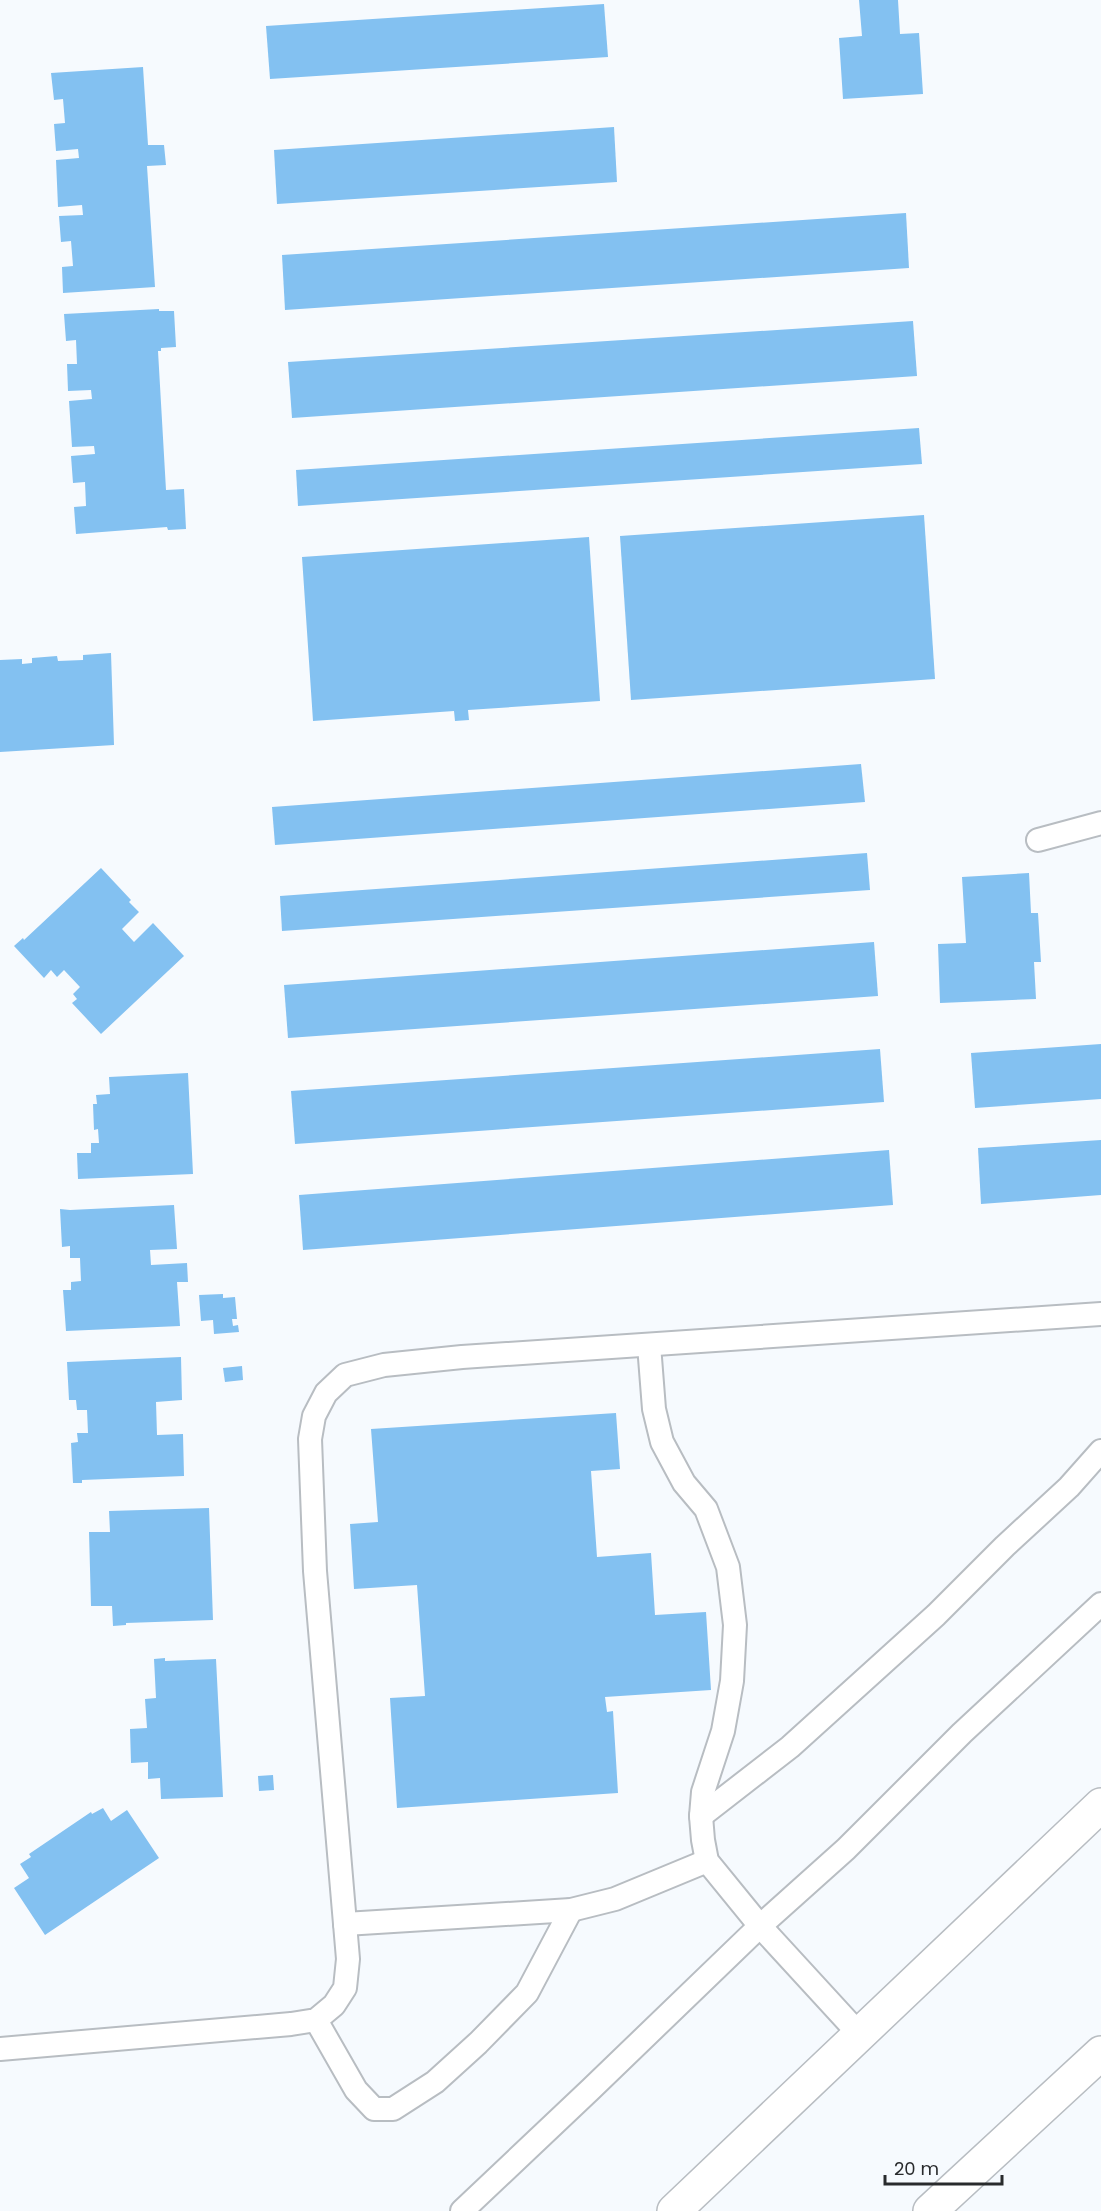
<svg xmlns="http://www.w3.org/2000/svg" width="1101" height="2211" font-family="Poppins,sans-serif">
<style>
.building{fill:#83c1f1}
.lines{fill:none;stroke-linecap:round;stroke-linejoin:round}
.lane-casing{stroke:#b8bdc2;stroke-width:26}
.secondary-casing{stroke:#b8bdc2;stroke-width:36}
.highway-casing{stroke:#b8bdc2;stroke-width:36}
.lane{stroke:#fff;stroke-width:22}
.secondary{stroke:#fff;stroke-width:33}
.highway{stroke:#fff;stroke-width:33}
</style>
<rect width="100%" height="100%" fill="#f6fafe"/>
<g class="building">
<path d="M 859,0 L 898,0 L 900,34 L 919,33 L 923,94 L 843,99 L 839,38 L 862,36 Z"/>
<path d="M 604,4 L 608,57 L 270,79 L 266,26 Z"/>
<path d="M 143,67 L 148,145 L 164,145 L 166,165 L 147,166 L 155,287 L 63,293 L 62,267 L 73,266 L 71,241 L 61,242 L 59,216 L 83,215 L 82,205 L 58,207 L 56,160 L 79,158 L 78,149 L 56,151 L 54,124 L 65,123 L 63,99 L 54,100 L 51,73 Z"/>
<path d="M 614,127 L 617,182 L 277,204 L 274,150 Z"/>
<path d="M 906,213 L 909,268 L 285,310 L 282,255 Z"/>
<path d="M 159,309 L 159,311 L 174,311 L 176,347 L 161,348 L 161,351 L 158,351 L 166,490 L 184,489 L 186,529 L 168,530 L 167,527 L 76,534 L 74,507 L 86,506 L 85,482 L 73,483 L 71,456 L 95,454 L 94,446 L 72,447 L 69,401 L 92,399 L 91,390 L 68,391 L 67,364 L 77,364 L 76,340 L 66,341 L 64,314 Z"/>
<path d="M 913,321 L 917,376 L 292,418 L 288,362 Z"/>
<path d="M 919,428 L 922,464 L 298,506 L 296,470 Z"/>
<path d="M 924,515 L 935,679 L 631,700 L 620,536 Z"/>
<path d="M 589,537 L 600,701 L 468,710 L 469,720 L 455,721 L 454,711 L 313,721 L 302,557 Z"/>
<path d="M 111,653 L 114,745 L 0,752 L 0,660 L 22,659 L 22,664 L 32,663 L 32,658 L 57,656 L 58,661 L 83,660 L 83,655 Z"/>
<path d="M 861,764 L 865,802 L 275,845 L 272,807 Z"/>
<path d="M 867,853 L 870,890 L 282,931 L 280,896 Z"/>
<path d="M 101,868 L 131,900 L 129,902 L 139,912 L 122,929 L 134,942 L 153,923 L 184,956 L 101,1034 L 72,1003 L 77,999 L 73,994 L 80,987 L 64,970 L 57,977 L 51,970 L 44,978 L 14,946 L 23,938 L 24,940 Z"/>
<path d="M 1029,873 L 1031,913 L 1038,913 L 1041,962 L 1034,962 L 1036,999 L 940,1003 L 938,944 L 966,943 L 962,877 Z"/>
<path d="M 874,942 L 878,996 L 288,1038 L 284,985 Z"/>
<path d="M 1101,1044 L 1101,1099 L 975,1108 L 971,1053 Z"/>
<path d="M 880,1049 L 884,1102 L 295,1144 L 291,1091 Z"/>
<path d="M 188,1073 L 193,1174 L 78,1179 L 77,1153 L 91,1153 L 91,1143 L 99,1143 L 98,1129 L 94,1130 L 93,1104 L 97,1104 L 96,1095 L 110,1094 L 109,1077 Z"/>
<path d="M 1101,1140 L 1101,1195 L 981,1204 L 978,1148 Z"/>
<path d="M 889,1150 L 893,1205 L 303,1250 L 299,1195 Z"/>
<path d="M 174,1205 L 177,1249 L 150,1250 L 151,1265 L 187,1263 L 188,1282 L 177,1282 L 180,1326 L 66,1331 L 63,1290 L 71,1290 L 71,1282 L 81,1281 L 80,1258 L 70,1258 L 70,1246 L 62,1247 L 60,1209 L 70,1210 Z"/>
<path d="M 223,1294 L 223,1298 L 235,1297 L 237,1319 L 232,1319 L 233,1326 L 238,1325 L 239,1332 L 214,1334 L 213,1320 L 201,1321 L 199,1295 Z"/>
<path d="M 181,1357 L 182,1400 L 156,1402 L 157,1435 L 183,1434 L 184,1476 L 82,1480 L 82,1483 L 73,1483 L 71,1443 L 78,1442 L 77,1433 L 88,1433 L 87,1410 L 77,1410 L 76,1400 L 69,1400 L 67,1362 Z"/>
<path d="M 242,1366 L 243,1380 L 225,1382 L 223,1368 Z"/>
<path d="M 616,1413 L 620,1469 L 591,1471 L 597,1557 L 651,1553 L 655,1615 L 706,1612 L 711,1690 L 605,1697 L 607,1712 L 613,1711 L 618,1793 L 397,1808 L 390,1698 L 425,1696 L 417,1585 L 354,1589 L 350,1524 L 378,1522 L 371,1429 Z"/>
<path d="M 209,1508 L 213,1620 L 126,1623 L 126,1625 L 113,1626 L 112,1606 L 91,1606 L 89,1532 L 110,1532 L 109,1511 Z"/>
<path d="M 165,1658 L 165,1661 L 216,1659 L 223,1797 L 161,1799 L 160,1778 L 148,1779 L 148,1762 L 131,1763 L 130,1729 L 147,1728 L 145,1699 L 156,1698 L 154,1659 Z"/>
<path d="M 273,1775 L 274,1790 L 259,1791 L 258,1776 Z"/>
<path d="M 103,1808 L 111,1821 L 127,1810 L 159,1858 L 45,1935 L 14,1888 L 29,1878 L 20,1864 L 31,1857 L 29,1854 L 91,1812 L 92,1814 Z"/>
</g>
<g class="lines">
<g class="lane-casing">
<g id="lane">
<path d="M 1038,840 L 1101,823"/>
<path d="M 649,1345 L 654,1409 L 662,1442 L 684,1483 L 706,1509 L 728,1567 L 735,1625 L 732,1681 L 723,1731 L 703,1792 L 701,1816 L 703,1840 L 707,1861 L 760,1926 L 860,2035"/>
<path d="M 701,1816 L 790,1747 L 936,1615 L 1005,1546 L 1069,1487 L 1101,1451"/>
<path d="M 345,1924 L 571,1910 L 615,1899 L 707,1861"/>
<path d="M 316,2020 L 356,2090 L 374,2109 L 393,2109 L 435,2082 L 478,2043 L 527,1993 L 571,1910"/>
<path d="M 0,2049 L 291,2024 L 316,2020 L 334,2005 L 345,1988 L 348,1959 L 315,1571 L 310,1439 L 314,1416 L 326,1393 L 345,1375 L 384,1365 L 462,1357 L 1101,1314"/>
<path d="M 462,2211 L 591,2089 L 760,1926 L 846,1849 L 962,1733 L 1101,1604"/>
</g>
</g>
<g class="secondary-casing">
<path id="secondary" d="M 674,2211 L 1101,1805"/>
</g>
<g class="highway-casing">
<path id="highway" d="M 930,2211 L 1101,2053"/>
</g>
<use href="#lane" class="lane"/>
<use href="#secondary" class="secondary"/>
<use href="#highway" class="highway"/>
</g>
<path d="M885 2175v9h117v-9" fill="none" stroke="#292b2d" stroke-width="3"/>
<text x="894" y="2175" font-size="18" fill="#292b2d" stroke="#f6fafe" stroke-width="4.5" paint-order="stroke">20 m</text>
</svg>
